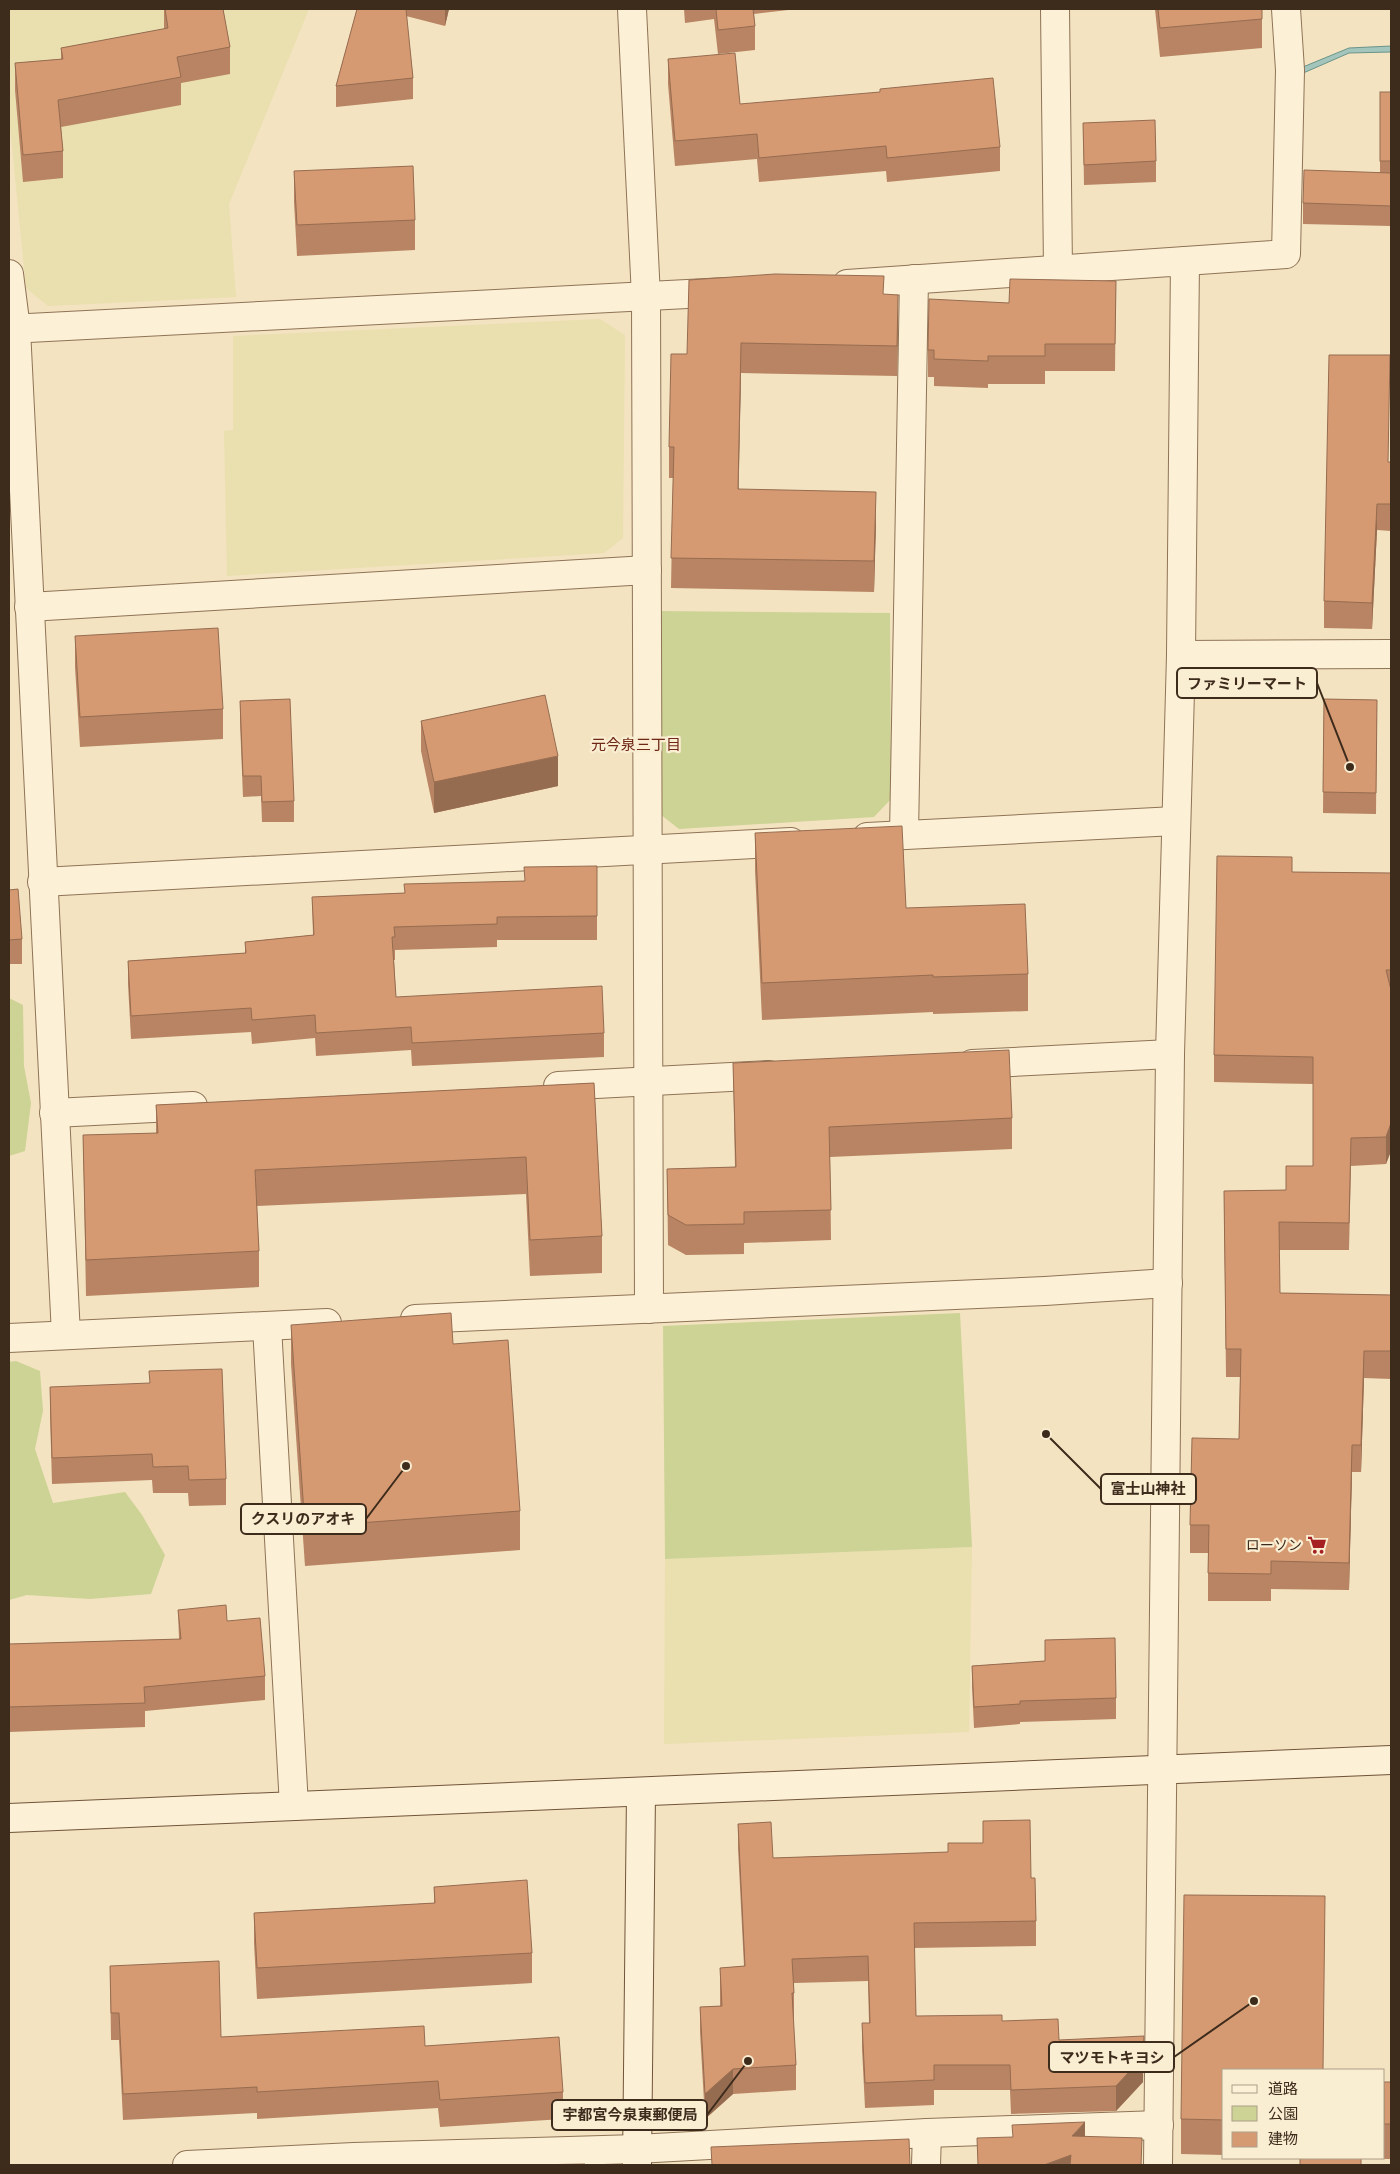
<svg xmlns="http://www.w3.org/2000/svg" width="1400" height="2174" font-family="'Times New Roman','Noto Sans JP',serif">
<style>
.farmland{fill:#eadfae}
.green{fill:#ccd394}
.water{fill:#a4c5bb;stroke:#6a9489}
.lines{fill:none;stroke-linecap:round;stroke-linejoin:round}
.street-casing{stroke:#8f7356;stroke-width:30}
.secondary-casing{stroke:#715439;stroke-width:30}
.street{stroke:#fcf0d6;stroke-width:28}
.secondary{stroke:#fcf0d6;stroke-width:28}
.wall{fill:#b88463}
.shaded-wall{fill:#966c50}
.building{fill:#d69a73;stroke:#966c50}
.labels{text-anchor:middle;dominant-baseline:central;stroke-width:4.5;stroke-linejoin:round;paint-order:stroke}
.poi-label{font-size:14px;fill:#3d2b1c;stroke:#f9edd2;text-anchor:end}
.neighbourhood-label{font-size:15px;fill:#6f2716;stroke:#f9edd2}
.leader{fill:none;stroke:#3d2b1c;stroke-width:2}
.callout-dot{fill:#3d2b1c;stroke:#f9edd2;stroke-width:2}
.callout{fill:#f9edd2;stroke:#3d2b1c;stroke-width:2}
.callout-label{font-size:15px;text-anchor:middle;font-weight:bold;fill:#3d2b1c}
</style>
<rect width="100%" height="100%" fill="#f3e3c1"/>
<g class="farmland">
<path d="M 9,9 L 309,9 L 229,204 L 236,297 L 48,306 L 26,288 L 9,116 Z"/>
<path d="M 600,319 L 625,335 L 623,538 L 604,553 L 227,576 L 224,431 L 233,430 L 233,336 Z"/>
<path d="M 972,1547 L 969,1732 L 664,1744 L 665,1559 Z"/>
</g>
<g class="green">
<path d="M 655,611 L 890,613 L 891,799 L 874,817 L 679,829 L 660,814 Z"/>
<path d="M 9,998 L 23,1005 L 24,1066 L 31,1103 L 25,1151 L 9,1156 Z"/>
<path d="M 960,1313 L 972,1547 L 665,1559 L 663,1326 Z"/>
<path d="M 16,1361 L 40,1371 L 43,1411 L 35,1449 L 53,1503 L 125,1492 L 142,1515 L 165,1555 L 151,1594 L 90,1599 L 27,1595 L 9,1600 L 9,1362 Z"/>
</g>
<path class="water" d="M 1391,46 L 1391,52 L 1349,53 L 1301,74 L 1298,69 L 1349,48 Z"/>
<g class="lines">
<g class="street-casing">
<g id="street">
<path d="M 632,9 L 646,297 L 649,1309"/>
<path d="M 1055,9 L 1058,269"/>
<path d="M 1185,261 L 1286,254 L 1290,70 L 1286,9"/>
<path d="M 9,274 L 16,329 L 66,1335"/>
<path d="M 847,284 L 1185,261 L 1181,655 L 1170,1054 L 1158,2165"/>
<path d="M 9,329 L 726,292"/>
<path d="M 29,607 L 647,570"/>
<path d="M 1181,655 L 1391,654"/>
<path d="M 904,835 L 914,279"/>
<path d="M 867,837 L 1175,821"/>
<path d="M 42,882 L 791,842"/>
<path d="M 972,1064 L 1170,1054"/>
<path d="M 558,1086 L 769,1075"/>
<path d="M 54,1113 L 193,1106"/>
<path d="M 415,1319 L 1045,1291 L 1168,1283"/>
<path d="M 267,1326 L 294,1806"/>
<path d="M 9,1338 L 327,1323"/>
<path d="M 187,2165 L 354,2157 L 637,2149 L 927,2133 L 1159,2125"/>
<path d="M 926,2165 L 927,2133"/>
</g>
</g>
<g class="secondary-casing">
<g id="secondary">
<path d="M 9,1818 L 1391,1760"/>
<path d="M 637,2165 L 641,1792"/>
</g>
</g>
<use href="#street" class="street"/>
<use href="#secondary" class="secondary"/>
</g>
<g class="wall">
<path d="M 164,9 L 223,9 L 230,47 L 230,74 L 181,83 L 181,105 L 61,127 L 63,151 L 63,178 L 23,182 L 15,90 L 15,63 L 61,59 L 61,48 L 164,29 Z"/>
<path d="M 357,9 L 449,9 L 445,26 L 406,16 L 413,78 L 413,99 L 336,107 L 336,86 Z"/>
<path d="M 684,9 L 797,9 L 754,14 L 755,26 L 755,50 L 718,54 L 714,19 L 685,23 Z"/>
<path d="M 1155,9 L 1262,9 L 1262,48 L 1160,57 Z"/>
<path d="M 668,59 L 740,104 L 1000,147 L 1000,171 L 887,182 L 886,171 L 759,182 L 757,159 L 675,166 L 668,84 Z"/>
<path d="M 1380,92 L 1391,92 L 1391,226 L 1303,224 L 1303,203 L 1380,172 Z"/>
<path d="M 1083,123 L 1156,161 L 1156,182 L 1084,185 Z"/>
<path d="M 294,171 L 415,220 L 415,250 L 297,256 L 294,202 Z"/>
<path d="M 1116,281 L 1115,371 L 1045,371 L 1045,384 L 988,384 L 988,388 L 934,386 L 934,377 L 928,377 L 928,350 L 1009,303 Z"/>
<path d="M 884,294 L 898,325 L 897,376 L 741,373 L 738,489 L 876,522 L 874,592 L 671,588 L 673,478 L 669,478 L 669,447 L 687,354 Z"/>
<path d="M 1389,462 L 1391,462 L 1391,531 L 1377,530 L 1372,629 L 1324,628 L 1324,601 Z"/>
<path d="M 75,636 L 223,709 L 223,739 L 80,747 L 75,667 Z"/>
<path d="M 1324,699 L 1377,700 L 1376,814 L 1323,813 Z"/>
<path d="M 240,701 L 294,801 L 294,822 L 262,822 L 261,796 L 243,797 L 240,722 Z"/>
<path d="M 421,721 L 558,786 L 434,813 L 421,751 Z"/>
<path d="M 755,833 L 906,908 L 1028,974 L 1028,1011 L 933,1014 L 933,1012 L 762,1020 L 755,870 Z"/>
<path d="M 597,866 L 597,940 L 497,940 L 497,947 L 395,950 L 395,960 L 394,960 L 396,997 L 604,1033 L 604,1057 L 412,1066 L 411,1050 L 316,1056 L 315,1038 L 252,1044 L 251,1032 L 131,1039 L 128,984 L 128,961 L 245,953 L 245,942 L 313,935 L 312,897 L 404,893 L 524,881 Z"/>
<path d="M 1292,872 L 1391,873 L 1391,1151 L 1386,1164 L 1351,1166 L 1349,1250 L 1279,1250 L 1280,1293 L 1391,1295 L 1391,1379 L 1364,1378 L 1361,1472 L 1352,1472 L 1349,1590 L 1271,1589 L 1271,1601 L 1208,1601 L 1208,1553 L 1190,1553 L 1190,1525 L 1239,1439 L 1240,1377 L 1226,1377 L 1224,1191 L 1286,1190 L 1313,1166 L 1313,1084 L 1214,1082 L 1214,1055 Z"/>
<path d="M 9,890 L 22,939 L 22,964 L 9,964 Z"/>
<path d="M 733,1063 L 1012,1118 L 1012,1149 L 830,1157 L 831,1240 L 744,1243 L 744,1254 L 686,1255 L 668,1245 L 667,1169 L 735,1167 Z"/>
<path d="M 594,1083 L 602,1236 L 602,1273 L 530,1276 L 526,1194 L 257,1206 L 259,1251 L 259,1287 L 86,1296 L 83,1135 L 156,1134 L 156,1105 Z"/>
<path d="M 9,1261 L 10,1278 L 10,1298 L 9,1298 Z"/>
<path d="M 291,1325 L 453,1344 L 520,1511 L 520,1550 L 305,1566 L 291,1364 Z"/>
<path d="M 50,1387 L 226,1479 L 226,1505 L 189,1506 L 188,1493 L 153,1493 L 152,1480 L 52,1484 L 50,1413 Z"/>
<path d="M 178,1610 L 227,1621 L 265,1676 L 265,1700 L 145,1711 L 145,1727 L 9,1732 L 9,1644 L 179,1639 Z"/>
<path d="M 1045,1640 L 1116,1698 L 1116,1719 L 1020,1722 L 1020,1724 L 974,1728 L 972,1686 L 972,1666 L 1045,1661 Z"/>
<path d="M 983,1821 L 1031,1878 L 1036,1921 L 1036,1946 L 914,1948 L 916,2016 L 1002,2021 L 1059,2040 L 1143,2082 L 1116,2111 L 1011,2114 L 1010,2090 L 934,2090 L 934,2105 L 865,2108 L 862,2048 L 862,2023 L 869,2023 L 868,1981 L 794,1983 L 794,2018 L 793,2018 L 796,2065 L 796,2090 L 733,2094 L 705,2119 L 700,2032 L 700,2007 L 720,2006 L 720,1968 L 744,1966 L 738,1848 L 738,1824 L 773,1858 L 948,1852 L 983,1843 Z"/>
<path d="M 434,1887 L 532,1953 L 532,1983 L 257,1999 L 254,1943 L 254,1913 L 434,1903 Z"/>
<path d="M 1325,1931 L 1224,2070 L 1224,2155 L 1181,2154 L 1181,2119 Z"/>
<path d="M 110,1966 L 221,2037 L 425,2046 L 563,2092 L 563,2119 L 440,2127 L 438,2108 L 257,2119 L 257,2113 L 123,2120 L 119,2040 L 111,2040 Z"/>
<path d="M 1384,2082 L 1391,2082 L 1391,2159 L 1300,2158 L 1384,2158 Z"/>
</g>
<g class="shaded-wall">
<path d="M 445,9 L 449,9 L 445,26 Z"/>
<path d="M 898,295 L 898,325 L 897,376 L 897,346 Z"/>
<path d="M 741,343 L 741,373 L 738,520 L 738,489 Z"/>
<path d="M 876,492 L 876,522 L 874,592 L 874,561 Z"/>
<path d="M 1377,504 L 1377,530 L 1372,629 L 1372,603 Z"/>
<path d="M 558,756 L 558,786 L 434,813 L 434,782 Z"/>
<path d="M 1391,1123 L 1391,1151 L 1386,1164 L 1386,1137 Z"/>
<path d="M 1364,1351 L 1364,1378 L 1361,1472 L 1361,1445 Z"/>
<path d="M 1352,1445 L 1352,1472 L 1349,1590 L 1349,1563 Z"/>
<path d="M 1144,2036 L 1143,2082 L 1116,2111 L 1116,2086 Z"/>
<path d="M 733,2069 L 733,2094 L 705,2119 L 705,2094 Z"/>
<path d="M 1085,2122 L 1085,2143 L 1072,2136 Z"/>
<path d="M 1071,2155 L 1071,2165 L 1044,2165 Z"/>
</g>
<g class="building">
<path d="M 165,9 L 223,9 L 230,47 L 177,57 L 181,77 L 58,100 L 63,151 L 23,155 L 15,63 L 63,59 L 61,48 L 168,28 Z"/>
<path d="M 357,9 L 406,9 L 413,78 L 336,86 Z"/>
<path d="M 716,9 L 753,9 L 755,26 L 718,30 Z"/>
<path d="M 1158,9 L 1262,9 L 1262,19 L 1160,28 Z"/>
<path d="M 735,53 L 740,104 L 880,92 L 880,89 L 993,78 L 1000,147 L 887,158 L 886,146 L 759,158 L 757,134 L 675,141 L 668,59 Z"/>
<rect x="1380" y="92" width="11" height="69"/>
<path d="M 1155,120 L 1156,161 L 1084,165 L 1083,123 Z"/>
<path d="M 413,166 L 415,220 L 297,225 L 294,171 Z"/>
<path d="M 1304,170 L 1391,173 L 1391,206 L 1303,203 Z"/>
<path d="M 775,274 L 884,276 L 883,294 L 898,295 L 897,346 L 741,343 L 738,489 L 876,492 L 874,561 L 671,558 L 674,447 L 669,447 L 671,354 L 687,354 L 689,280 Z"/>
<path d="M 1010,279 L 1116,281 L 1115,344 L 1045,344 L 1045,356 L 988,356 L 988,361 L 934,359 L 934,350 L 928,350 L 929,299 L 1009,303 Z"/>
<path d="M 1329,355 L 1390,355 L 1388,462 L 1391,462 L 1391,504 L 1377,504 L 1372,603 L 1324,601 Z"/>
<path d="M 218,628 L 223,709 L 80,717 L 75,636 Z"/>
<path d="M 545,695 L 558,756 L 434,782 L 421,721 Z"/>
<path d="M 290,699 L 294,801 L 262,802 L 261,776 L 243,776 L 240,701 Z"/>
<path d="M 1324,699 L 1377,700 L 1376,793 L 1323,792 Z"/>
<path d="M 902,826 L 906,908 L 1025,904 L 1028,974 L 933,977 L 933,975 L 762,983 L 755,833 Z"/>
<path d="M 1217,856 L 1292,857 L 1292,872 L 1391,873 L 1391,970 L 1386,970 L 1391,990 L 1391,1123 L 1386,1137 L 1351,1138 L 1349,1223 L 1279,1222 L 1280,1293 L 1391,1295 L 1391,1351 L 1364,1351 L 1361,1445 L 1352,1445 L 1349,1563 L 1271,1561 L 1271,1574 L 1208,1573 L 1209,1525 L 1190,1525 L 1192,1438 L 1239,1439 L 1241,1349 L 1226,1349 L 1224,1191 L 1286,1190 L 1286,1166 L 1313,1166 L 1313,1057 L 1214,1055 Z"/>
<path d="M 597,866 L 597,916 L 497,917 L 497,924 L 394,927 L 395,937 L 392,937 L 396,997 L 602,986 L 604,1033 L 412,1043 L 411,1027 L 316,1033 L 315,1015 L 252,1020 L 251,1008 L 131,1016 L 128,961 L 246,953 L 245,942 L 314,935 L 312,897 L 405,893 L 404,884 L 525,881 L 524,867 Z"/>
<path d="M 18,889 L 22,939 L 9,940 L 9,890 Z"/>
<path d="M 1009,1050 L 1012,1118 L 829,1127 L 831,1210 L 744,1212 L 744,1224 L 686,1225 L 668,1215 L 667,1169 L 736,1167 L 733,1063 Z"/>
<path d="M 594,1083 L 602,1236 L 530,1240 L 526,1157 L 255,1170 L 259,1251 L 86,1260 L 83,1135 L 158,1133 L 156,1105 Z"/>
<path d="M 451,1313 L 453,1344 L 508,1340 L 520,1511 L 305,1527 L 291,1325 Z"/>
<path d="M 222,1369 L 226,1479 L 189,1480 L 188,1466 L 153,1467 L 152,1454 L 52,1458 L 50,1387 L 150,1383 L 149,1371 Z"/>
<path d="M 226,1605 L 227,1621 L 260,1618 L 265,1676 L 144,1687 L 145,1703 L 9,1707 L 9,1644 L 181,1639 L 178,1610 Z"/>
<path d="M 1115,1638 L 1116,1698 L 1020,1701 L 1020,1704 L 974,1707 L 972,1666 L 1045,1661 L 1045,1640 Z"/>
<path d="M 1030,1820 L 1031,1878 L 1035,1878 L 1036,1921 L 914,1923 L 916,2016 L 1002,2015 L 1002,2021 L 1058,2019 L 1059,2040 L 1144,2036 L 1143,2057 L 1116,2086 L 1011,2090 L 1010,2065 L 934,2065 L 934,2080 L 865,2083 L 862,2023 L 870,2023 L 868,1956 L 792,1959 L 794,1993 L 792,1993 L 796,2065 L 733,2069 L 705,2094 L 700,2007 L 722,2006 L 720,1968 L 745,1966 L 738,1824 L 771,1822 L 773,1858 L 948,1852 L 948,1843 L 983,1843 L 983,1821 Z"/>
<path d="M 527,1880 L 532,1953 L 257,1968 L 254,1913 L 435,1903 L 434,1887 Z"/>
<path d="M 1184,1895 L 1325,1896 L 1323,2070 L 1224,2070 L 1224,2120 L 1181,2119 Z"/>
<path d="M 219,1961 L 221,2037 L 424,2026 L 425,2046 L 559,2037 L 563,2092 L 440,2100 L 438,2081 L 257,2092 L 257,2087 L 123,2094 L 119,2013 L 111,2013 L 110,1966 Z"/>
<rect x="1384" y="2082" width="7" height="42"/>
<path d="M 1085,2122 L 1072,2136 L 1142,2138 L 1141,2165 L 1070,2165 L 1071,2155 L 1044,2165 L 978,2165 L 977,2138 L 1013,2137 L 1012,2125 Z"/>
<path d="M 909,2139 L 910,2165 L 712,2165 L 711,2147 Z"/>
<rect x="1300" y="2158" width="61" height="7"/>
<path d="M 585,2164 L 585,2165 L 529,2165 Z"/>
</g>
<defs>
<g id="supermarket-bare" transform="scale(1.5)"><path d="M-6-5.5h2.5l.6 2H6L4.5 2H-2.5L-4.4-4H-6ZM-1.5 3.2a1.3 1.3 0 1 0 .1 0ZM3 3.2a1.3 1.3 0 1 0 .1 0Z" fill="#a51f23" stroke="#f9edd2" stroke-width="2.5" paint-order="stroke"/></g>
</defs>
<g fill-rule="evenodd">
<use href="#supermarket-bare" x="1317" y="1545"/>
</g>
<g class="labels">
<g class="poi-label">
<text x="1302" y="1545">ローソン</text>
</g>
<g class="neighbourhood-label">
<text x="636" y="745">元今泉三丁目</text>
</g>
</g>
<path class="leader" d="M1350 767L1317 683M1046 1434L1101 1489M406 1466L366 1519M1254 2001L1174 2057M748 2061L707 2115"/>
<g class="callout-dot">
<circle cx="1350" cy="767" r="5"/>
<circle cx="1046" cy="1434" r="5"/>
<circle cx="406" cy="1466" r="5"/>
<circle cx="1254" cy="2001" r="5"/>
<circle cx="748" cy="2061" r="5"/>
</g>
<g class="callout">
<rect x="1177" y="668" width="140" height="30" rx="5"/>
<rect x="1101" y="1474" width="95" height="30" rx="5"/>
<rect x="241" y="1504" width="125" height="30" rx="5"/>
<rect x="1049" y="2042" width="125" height="30" rx="5"/>
<rect x="552" y="2100" width="155" height="30" rx="5"/>
</g>
<g class="callout-label">
<text x="1247" y="689">ファミリーマート</text>
<text x="1148" y="1494">富士山神社</text>
<text x="303" y="1524">クスリのアオキ</text>
<text x="1112" y="2063">マツモトキヨシ</text>
<text x="630" y="2120">宇都宮今泉東郵便局</text>
</g>
<rect width="1400" height="2174" fill="none" stroke="#3d2b1c" stroke-width="20"/>
<rect x="1222" y="2069" width="162" height="90" fill="#f9edd2" stroke="#ae9f89"/>
<rect x="1232" y="2085" width="25" height="8" fill="#fcf0d6" stroke="#ae9f89"/>
<text x="1268" y="2094" font-size="15" fill="#3d2b1c">道路</text>
<rect x="1232" y="2106" width="25" height="15" fill="#ccd394" stroke="#ae9f89"/>
<text x="1268" y="2119" font-size="15" fill="#3d2b1c">公園</text>
<rect x="1232" y="2132" width="25" height="15" fill="#d69a73" stroke="#ae9f89"/>
<text x="1268" y="2144" font-size="15" fill="#3d2b1c">建物</text>
</svg>
